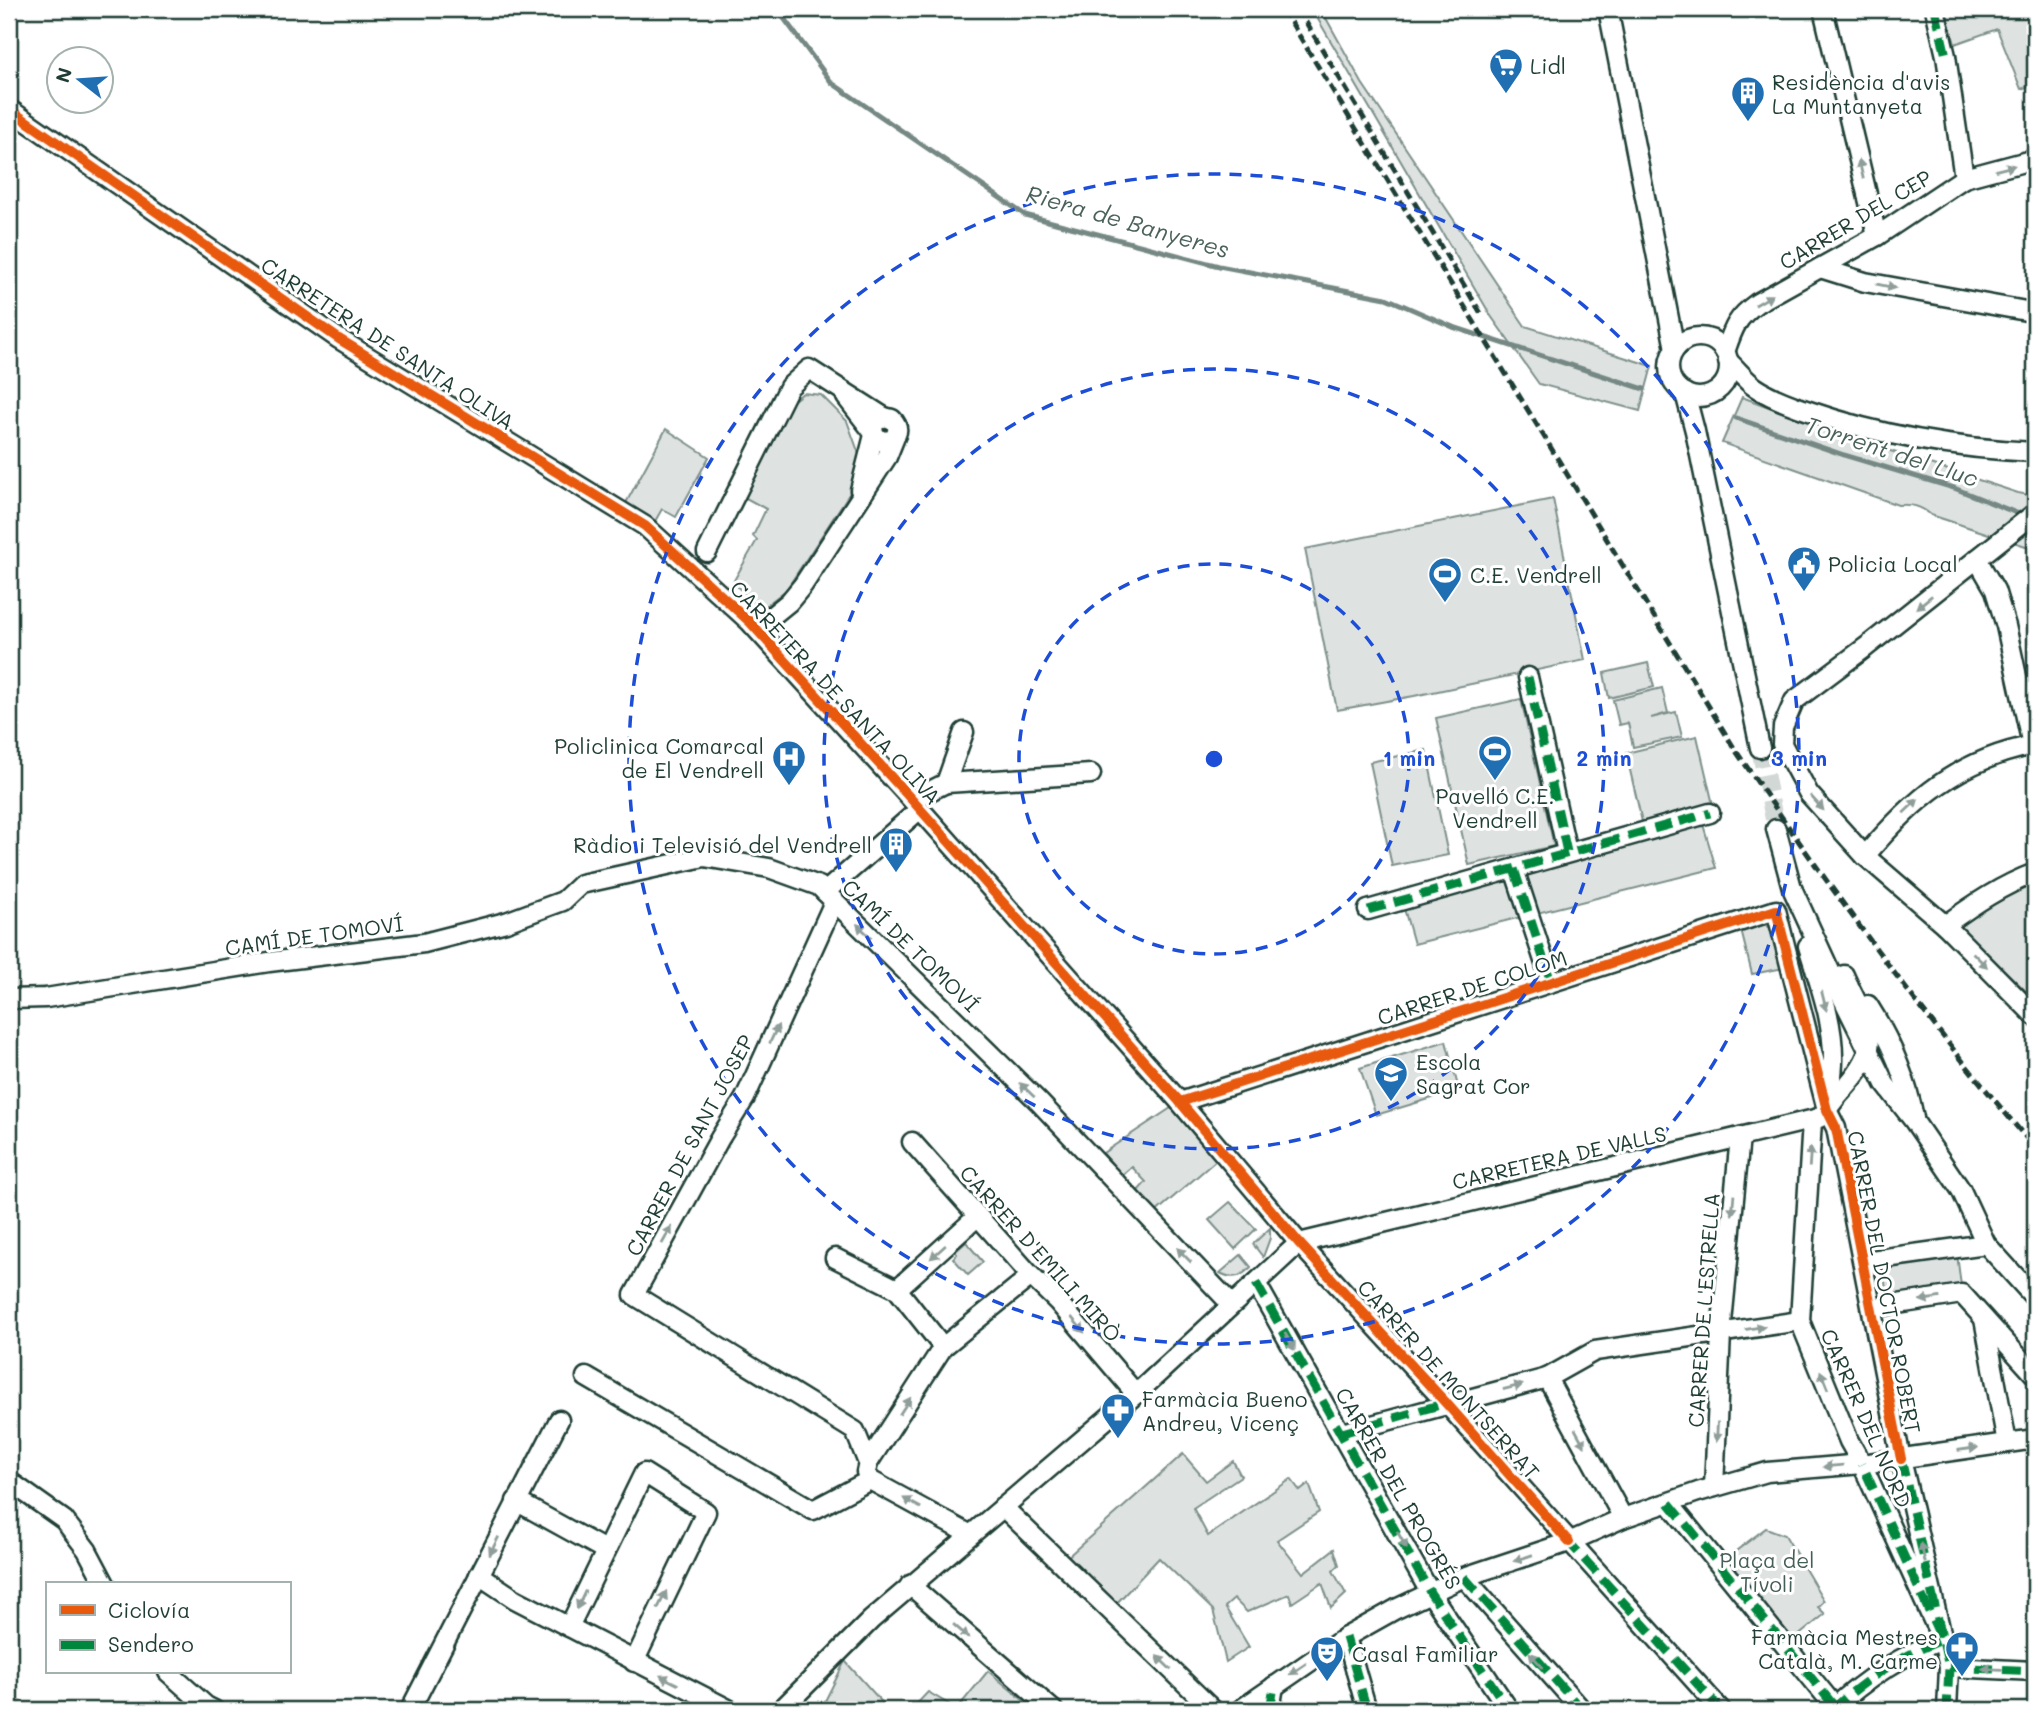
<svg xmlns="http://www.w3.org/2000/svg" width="2044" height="1719" font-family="Mali,sans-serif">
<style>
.green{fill:#dee3e2;stroke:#7e908b;stroke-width:2}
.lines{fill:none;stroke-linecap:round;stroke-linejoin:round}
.stream{stroke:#758883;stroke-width:5}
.minor-tunnel{stroke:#d2d8d6;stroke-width:18;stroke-dasharray:18 9;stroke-linecap:butt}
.minor-casing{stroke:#1f3d34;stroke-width:23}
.minor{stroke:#fff;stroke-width:18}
.rail{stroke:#1f3d34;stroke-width:5;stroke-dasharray:10 5;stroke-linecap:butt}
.quiet{stroke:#00873e;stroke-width:9;stroke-dasharray:18 9;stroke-linecap:butt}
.cycleway-casing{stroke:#fff;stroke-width:15}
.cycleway{stroke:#e8590c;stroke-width:10}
.oneway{fill:#8f9e9a}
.ring{fill:none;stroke:#1d4ed8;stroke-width:3.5;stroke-dasharray:12 9}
.labels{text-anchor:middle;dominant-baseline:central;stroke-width:6;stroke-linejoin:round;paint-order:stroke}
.poi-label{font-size:21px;fill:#1f3d34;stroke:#fff;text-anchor:start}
.street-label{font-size:21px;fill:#1f3d34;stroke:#fff}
.park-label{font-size:21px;fill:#455e57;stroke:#fff}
.water-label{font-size:23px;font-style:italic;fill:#4a625b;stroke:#fff}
.centre{fill:#1d4ed8;stroke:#fff;stroke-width:3.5}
.ring-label{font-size:21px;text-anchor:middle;font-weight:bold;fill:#1d4ed8;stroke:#fff;stroke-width:6;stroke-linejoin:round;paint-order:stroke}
</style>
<rect width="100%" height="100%" fill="#fff"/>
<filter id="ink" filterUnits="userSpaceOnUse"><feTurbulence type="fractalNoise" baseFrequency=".0143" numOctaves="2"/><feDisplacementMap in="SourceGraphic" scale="14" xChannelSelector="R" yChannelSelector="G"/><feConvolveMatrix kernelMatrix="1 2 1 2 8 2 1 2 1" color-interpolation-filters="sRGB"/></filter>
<g filter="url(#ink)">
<g class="green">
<path d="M 1312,9 L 1321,9 L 1362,83 L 1525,326 L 1652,366 L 1640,411 L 1539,384 L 1491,316 Z"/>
<path d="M 1945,9 L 2035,9 L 2035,84 L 2021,89 L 1997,29 L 1955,44 Z"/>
<path d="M 803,393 L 821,395 L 847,421 L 859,454 L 851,491 L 786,590 L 760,610 L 733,582 L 757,540 L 753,536 L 766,509 L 744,497 L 788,405 Z"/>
<path d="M 1742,397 L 1851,438 L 2018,493 L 2035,496 L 2035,549 L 1931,515 C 1921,506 1911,504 1898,505 L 1722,443 Z"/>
<path d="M 666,429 L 709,457 L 676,517 L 662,509 L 654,523 L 626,503 Z"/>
<path d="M 1553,499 L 1585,660 L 1414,696 L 1337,710 L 1305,549 Z"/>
<path d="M 1648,663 L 1654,687 L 1609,698 L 1604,673 Z"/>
<path d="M 1662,688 L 1668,713 L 1651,718 L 1676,712 L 1682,737 L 1633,747 L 1628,723 L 1619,725 L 1613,700 Z"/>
<path d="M 1521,699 L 1554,846 L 1469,865 L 1436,718 Z"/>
<path d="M 1697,736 L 1714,809 L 1643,826 L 1626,753 Z"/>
<path d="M 1426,750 L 1448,855 L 1392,866 L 1370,762 Z"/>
<path d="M 1702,821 L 1716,868 L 1414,944 L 1403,905 Z"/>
<path d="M 2035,883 L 2035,1000 L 1958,925 L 1980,906 Z"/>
<path d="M 1761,922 L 1775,931 L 1784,968 L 1752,974 L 1741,930 Z"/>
<path d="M 1446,1041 L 1459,1090 L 1376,1115 L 1360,1068 Z"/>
<path d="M 1180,1102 L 1229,1149 L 1155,1213 L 1137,1192 L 1146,1182 L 1132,1167 L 1122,1176 L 1103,1153 Z"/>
<path d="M 1230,1202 L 1256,1229 L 1235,1249 L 1209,1220 Z"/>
<path d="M 1270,1228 L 1270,1238 L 1263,1257 L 1253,1244 Z"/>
<path d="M 966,1242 L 983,1262 L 968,1275 L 953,1258 L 957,1254 L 955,1252 Z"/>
<path d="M 1957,1254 L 1961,1286 L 1887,1298 L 1883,1266 Z"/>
<path d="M 1241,1255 L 1251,1267 C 1241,1277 1234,1280 1220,1273 Z"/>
<path d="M 1183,1454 L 1206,1481 L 1233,1461 L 1241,1476 L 1193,1508 L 1208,1536 L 1291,1479 L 1300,1491 L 1309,1484 L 1319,1512 L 1277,1540 L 1303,1573 L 1334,1549 L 1339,1565 L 1333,1571 L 1346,1594 L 1331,1608 L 1322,1583 L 1292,1603 L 1289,1594 L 1247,1612 L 1234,1599 L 1225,1607 L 1249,1647 L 1226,1662 L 1213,1610 L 1159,1558 L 1114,1606 L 1064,1560 Z"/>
<path d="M 1766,1528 L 1785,1535 L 1824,1601 L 1818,1607 L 1825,1614 L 1786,1646 L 1719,1564 Z"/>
<path d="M 845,1661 L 889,1710 L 828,1710 L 823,1705 Z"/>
<path d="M 988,1671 L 1035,1710 L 911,1710 L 928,1692 L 957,1709 Z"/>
</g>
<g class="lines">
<g class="stream">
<path d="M 777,9 L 832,83 L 1025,215 L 1219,266 L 1386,298 L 1453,327 L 1644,389"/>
<path d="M 1736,418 L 1844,455 L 1954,488 L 2024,516"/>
</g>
<path class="minor-tunnel" d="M 1760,748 L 1776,829"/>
<g class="minor-casing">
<g id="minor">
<path d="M 1608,9 L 1675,349"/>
<path d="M 1823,9 L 1877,236"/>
<path d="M 1935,9 L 1946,56 L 1964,178"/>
<path d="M 9,109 L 339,339 L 645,526 L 749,621 L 912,800 L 1180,1102 L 1299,1243 L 1446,1403 L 1721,1710"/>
<path d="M 1820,268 L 1865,282 L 2026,311 L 2035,309"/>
<circle cx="1699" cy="367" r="30"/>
<path d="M 1725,352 C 1733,329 1736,318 1757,303 L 1877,236 L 1964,178 L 2035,159"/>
<path d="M 1728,361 C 1737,369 1745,380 1755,387 C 1771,398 1791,405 1809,411 C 1881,436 1960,449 2035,452"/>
<path d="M 1685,393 L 1695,431 L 1760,748"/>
<path d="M 846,397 L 880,441 L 892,440 C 899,433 899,426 892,419 L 884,417 L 874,423 L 873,431"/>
<path d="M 860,490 L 874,435"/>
<path d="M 2035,513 L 1866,647 L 1794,701 L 1783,727 L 1782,744 L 1809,794 L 1865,856 L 1945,925 L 2035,1016"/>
<path d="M 707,552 L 789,387 L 809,369 L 884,417"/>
<path d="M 1977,559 L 1995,590 L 2006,626 L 2032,745"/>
<path d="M 757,628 L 789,602 L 803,585 L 887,457 L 895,437"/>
<path d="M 1528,677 L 1567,852"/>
<path d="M 946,783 L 1091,774"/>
<path d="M 912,800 L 946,783 L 964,732"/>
<path d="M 1776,829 L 1792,888 L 1842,997 L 1885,1084 L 1914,1121 L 1961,1190 L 1986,1244 L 2035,1298"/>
<path d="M 1865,856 C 1913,799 1959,759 2035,745"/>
<path d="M 1514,869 L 1551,982"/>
<path d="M 825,892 L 920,809"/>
<path d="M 834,902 L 745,1098 L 720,1138 L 634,1295 L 855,1431 L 868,1463 L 866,1472 L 870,1480 L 969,1534"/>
<path d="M 1368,910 L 1710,813"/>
<path d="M 1945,925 C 1973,905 2002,885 2035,873"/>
<path d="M 1808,946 C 1819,983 1834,1022 1833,1061 C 1833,1074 1830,1087 1829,1100"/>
<path d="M 9,999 L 46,998 L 269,962 L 424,943 L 506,922 L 563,901 L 581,884 L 704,857 L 769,868 L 819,886 L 1039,1102 L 1231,1304"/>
<path d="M 1868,1005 C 1891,1041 1906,1076 1914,1118"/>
<path d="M 1180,1102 L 1776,910 L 1827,1110 L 1836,1128 L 1901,1459 L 1949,1667 L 1947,1710"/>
<path d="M 1812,1121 L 1800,1321 L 1849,1441 L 1862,1464 L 1942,1640 C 1902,1655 1863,1681 1832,1710"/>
<path d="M 912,1142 L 1031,1276 L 1058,1302 L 1136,1394"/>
<path d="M 1299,1243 L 1819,1118 C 1828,1110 1833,1101 1840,1093 C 1889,1041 1868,1030 1844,975"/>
<path d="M 835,1258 L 897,1289 L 943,1347"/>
<path d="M 1864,1261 L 1986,1244"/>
<path d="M 1256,1283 L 1431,1594 L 1509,1710"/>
<path d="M 897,1289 L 978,1216"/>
<path d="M 1872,1308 L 1962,1294 L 2035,1375"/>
<path d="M 1984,1319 L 2007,1443"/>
<path d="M 586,1377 L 813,1510 L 870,1480"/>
<path d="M 1547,1378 L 1623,1518"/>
<path d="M 1342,1433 L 1547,1378 L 1595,1351 L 1800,1321"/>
<path d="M 868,1463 L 943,1347 L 1031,1276"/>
<path d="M 9,1481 L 64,1520 L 87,1550 L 105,1584"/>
<path d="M 1714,1487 L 1721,1333 L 1740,1137"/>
<path d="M 516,1501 L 605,1550"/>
<path d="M 1669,1503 L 1835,1707"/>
<path d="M 1003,1507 L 1213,1710"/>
<path d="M 479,1575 L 515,1599 L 730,1710"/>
<path d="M 1464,1577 L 1582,1710"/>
<path d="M 910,1585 L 1053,1710"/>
<path d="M 569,1627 L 644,1473 L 706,1512 L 634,1662"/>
<path d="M 1346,1637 L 1367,1710"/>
<path d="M 1949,1667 L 2035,1671"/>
<path d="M 168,1672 L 206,1706 L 214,1710"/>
<path d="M 410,1710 L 559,1420"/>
<path d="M 781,1710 L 871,1620 L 1136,1394 L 1299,1243"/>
<path d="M 1240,1710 L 1346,1637 L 1396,1609 L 1464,1577 L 1569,1542 L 1623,1518 L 1698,1492 L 1767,1472 L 1862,1464 L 2035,1439"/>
<path d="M 1270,1710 L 1274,1686"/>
</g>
</g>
<use href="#minor" class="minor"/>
<g class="rail">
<path d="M 1283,9 L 1736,751 C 1830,888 1926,1022 2035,1148"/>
<path d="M 1298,9 L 1482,315"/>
</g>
<g class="quiet">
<path d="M 1935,9 L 1946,56"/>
<path d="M 1528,677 L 1567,852"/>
<path d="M 1514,869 L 1551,982"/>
<path d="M 1368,910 L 1710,813"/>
<path d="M 1256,1283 L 1431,1594 L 1509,1710"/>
<path d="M 1342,1433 L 1446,1403"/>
<path d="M 1901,1459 L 1949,1667 L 1947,1710"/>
<path d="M 1669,1503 L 1835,1707"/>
<path d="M 1566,1539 L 1721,1710"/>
<path d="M 1464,1577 L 1582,1710"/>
<path d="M 1346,1637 L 1367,1710"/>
<path d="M 1949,1667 L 2035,1671"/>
<path d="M 1270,1710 L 1274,1686"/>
<path d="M 1832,1710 C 1863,1681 1902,1655 1942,1640 L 1862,1464"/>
</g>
<g class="cycleway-casing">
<g id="cycleway">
<path d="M 9,109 L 339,339 L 645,526 L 749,621 L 912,800 L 1180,1102 L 1299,1243 L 1446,1403 L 1569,1542"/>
<path d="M 1180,1102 L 1776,910 L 1827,1110 L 1836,1128 L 1901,1459"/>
</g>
</g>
<use href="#cycleway" class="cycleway"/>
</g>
<defs><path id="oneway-solid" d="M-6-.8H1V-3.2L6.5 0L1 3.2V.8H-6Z" transform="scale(1.75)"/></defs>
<g class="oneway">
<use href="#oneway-solid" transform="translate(2005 168) rotate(-15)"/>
<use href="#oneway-solid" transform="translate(1861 169) rotate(-103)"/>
<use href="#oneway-solid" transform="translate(1886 286) rotate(11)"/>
<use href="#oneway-solid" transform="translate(1764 300) rotate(-30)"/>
<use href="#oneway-solid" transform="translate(1924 602) rotate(141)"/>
<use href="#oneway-solid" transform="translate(1817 803) rotate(48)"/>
<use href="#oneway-solid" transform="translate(1911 806) rotate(-43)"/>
<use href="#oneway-solid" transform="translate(864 931) rotate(-136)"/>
<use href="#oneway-solid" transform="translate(1980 960) rotate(45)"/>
<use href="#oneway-solid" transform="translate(1824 1001) rotate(76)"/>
<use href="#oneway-solid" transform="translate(774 1034) rotate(-65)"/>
<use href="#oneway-solid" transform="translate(1027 1090) rotate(-136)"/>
<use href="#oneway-solid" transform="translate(1810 1157) rotate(-86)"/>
<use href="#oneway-solid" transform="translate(1733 1205) rotate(95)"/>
<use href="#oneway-solid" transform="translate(667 1235) rotate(-61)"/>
<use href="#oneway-solid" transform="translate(938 1252) rotate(138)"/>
<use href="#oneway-solid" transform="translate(1184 1255) rotate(-134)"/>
<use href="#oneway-solid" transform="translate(1930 1299) rotate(171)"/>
<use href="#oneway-solid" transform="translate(1078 1325) rotate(50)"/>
<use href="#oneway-solid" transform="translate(1755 1328) rotate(-9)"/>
<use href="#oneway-solid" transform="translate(1290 1342) rotate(60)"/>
<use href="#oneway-solid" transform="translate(1824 1380) rotate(-112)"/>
<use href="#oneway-solid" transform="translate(1513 1387) rotate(-14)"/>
<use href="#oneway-solid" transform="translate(905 1406) rotate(-57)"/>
<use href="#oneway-solid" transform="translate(1717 1432) rotate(93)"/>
<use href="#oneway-solid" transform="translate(1580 1438) rotate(61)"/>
<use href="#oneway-solid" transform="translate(1968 1449) rotate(-8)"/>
<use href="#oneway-solid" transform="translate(1833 1466) rotate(175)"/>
<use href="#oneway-solid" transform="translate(912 1503) rotate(-151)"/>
<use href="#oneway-solid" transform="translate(1402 1540) rotate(61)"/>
<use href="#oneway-solid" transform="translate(494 1546) rotate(117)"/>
<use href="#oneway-solid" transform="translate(1923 1553) rotate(-103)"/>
<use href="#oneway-solid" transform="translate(1523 1558) rotate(161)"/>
<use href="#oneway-solid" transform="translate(581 1600) rotate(115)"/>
<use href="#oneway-solid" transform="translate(662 1600) rotate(-64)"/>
<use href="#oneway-solid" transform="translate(961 1631) rotate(41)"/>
<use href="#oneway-solid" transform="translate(1536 1660) rotate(-132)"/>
<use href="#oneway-solid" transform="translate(1164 1663) rotate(-136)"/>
<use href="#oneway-solid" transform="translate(1298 1669) rotate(146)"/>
<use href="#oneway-solid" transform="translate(1992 1669) rotate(-178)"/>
<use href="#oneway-solid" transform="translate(669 1680) rotate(-153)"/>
</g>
</g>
<g class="ring">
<circle cx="1214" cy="759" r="195"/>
<circle cx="1214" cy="759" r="390"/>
<circle cx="1214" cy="759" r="585"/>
</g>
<defs>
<g id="supermarket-pin" transform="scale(1.75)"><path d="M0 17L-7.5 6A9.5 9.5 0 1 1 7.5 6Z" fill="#1f6fb2" stroke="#fff"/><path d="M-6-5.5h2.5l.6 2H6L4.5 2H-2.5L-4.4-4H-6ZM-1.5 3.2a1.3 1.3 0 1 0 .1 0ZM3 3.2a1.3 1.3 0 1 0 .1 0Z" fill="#fff"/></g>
<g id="building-pin" transform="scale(1.75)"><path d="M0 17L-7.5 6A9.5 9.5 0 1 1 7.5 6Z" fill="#1f6fb2" stroke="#fff"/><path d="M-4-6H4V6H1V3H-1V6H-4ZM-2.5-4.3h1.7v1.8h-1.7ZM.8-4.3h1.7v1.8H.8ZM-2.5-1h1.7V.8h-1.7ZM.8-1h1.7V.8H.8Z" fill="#fff"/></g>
<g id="civic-pin" transform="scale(1.75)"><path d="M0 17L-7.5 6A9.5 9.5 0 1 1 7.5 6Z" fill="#1f6fb2" stroke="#fff"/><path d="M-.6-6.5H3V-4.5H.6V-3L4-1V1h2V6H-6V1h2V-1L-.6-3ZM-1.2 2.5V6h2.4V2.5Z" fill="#fff"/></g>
<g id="stadium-pin" transform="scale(1.75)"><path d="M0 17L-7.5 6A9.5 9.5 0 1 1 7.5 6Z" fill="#1f6fb2" stroke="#fff"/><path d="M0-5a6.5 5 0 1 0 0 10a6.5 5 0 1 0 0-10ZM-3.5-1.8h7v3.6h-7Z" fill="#fff"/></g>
<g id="hospital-pin" transform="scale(1.75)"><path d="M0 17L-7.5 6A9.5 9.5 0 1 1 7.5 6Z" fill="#1f6fb2" stroke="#fff"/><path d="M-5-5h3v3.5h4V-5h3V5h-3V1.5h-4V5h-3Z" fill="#fff"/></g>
<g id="school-pin" transform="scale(1.75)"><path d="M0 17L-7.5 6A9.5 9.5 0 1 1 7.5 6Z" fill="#1f6fb2" stroke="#fff"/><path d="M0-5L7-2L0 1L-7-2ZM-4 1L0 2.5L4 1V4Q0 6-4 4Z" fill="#fff"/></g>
<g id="pharmacy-pin" transform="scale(1.75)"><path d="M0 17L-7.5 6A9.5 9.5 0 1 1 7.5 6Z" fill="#1f6fb2" stroke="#fff"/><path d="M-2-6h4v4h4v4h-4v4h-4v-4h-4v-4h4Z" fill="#fff"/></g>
<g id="theatre-pin" transform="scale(1.75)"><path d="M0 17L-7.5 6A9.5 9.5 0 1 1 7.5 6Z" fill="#1f6fb2" stroke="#fff"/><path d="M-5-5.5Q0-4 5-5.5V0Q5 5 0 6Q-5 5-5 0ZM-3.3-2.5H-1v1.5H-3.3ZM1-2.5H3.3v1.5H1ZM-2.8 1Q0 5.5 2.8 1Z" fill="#fff"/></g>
</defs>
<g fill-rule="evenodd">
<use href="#supermarket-pin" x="1506" y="65"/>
<use href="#building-pin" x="1748" y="93"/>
<use href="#civic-pin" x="1804" y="563"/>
<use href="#stadium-pin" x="1445" y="574"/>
<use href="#stadium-pin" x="1495" y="752"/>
<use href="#hospital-pin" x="789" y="757"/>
<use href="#building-pin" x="896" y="844"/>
<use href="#school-pin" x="1391" y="1073"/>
<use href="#pharmacy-pin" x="1118" y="1410"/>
<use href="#pharmacy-pin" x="1962" y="1648"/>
<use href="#theatre-pin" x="1327" y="1653"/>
</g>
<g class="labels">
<g class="poi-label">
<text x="1530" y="65">Lidl</text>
<text x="1772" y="81">Residència d'avis<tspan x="1772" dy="24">La Muntanyeta</tspan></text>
<text x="1828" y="563">Policia Local</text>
<text x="1470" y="574">C.E. Vendrell</text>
<text x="764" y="745" text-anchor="end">Policlinica Comarcal<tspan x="764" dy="24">de El Vendrell</tspan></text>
<text x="1495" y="795" text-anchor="middle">Pavelló C.E.<tspan x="1495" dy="24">Vendrell</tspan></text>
<text x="872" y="844" text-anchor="end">Ràdio i Televisió del Vendrell</text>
<text x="1416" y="1061">Escola<tspan x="1416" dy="24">Sagrat Cor</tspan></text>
<text x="1142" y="1398">Farmàcia Bueno<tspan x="1142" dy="24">Andreu, Vicenç</tspan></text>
<text x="1938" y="1636" text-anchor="end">Farmàcia Mestres<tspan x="1938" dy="24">Català, M. Carme</tspan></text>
<text x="1352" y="1653">Casal Familiar</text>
</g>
<g class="street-label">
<text transform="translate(1855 219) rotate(-31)">CARRER DEL CEP</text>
<text transform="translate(388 343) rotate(33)">CARRETERA DE SANTA OLIVA</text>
<text transform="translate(836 692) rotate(47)">CARRETERA DE SANTA OLIVA</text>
<text transform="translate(314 935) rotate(-8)">CAMÍ DE TOMOVÍ</text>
<text transform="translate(911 945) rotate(44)">CAMÍ DE TOMOVÍ</text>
<text transform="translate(1472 987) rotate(-18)">CARRER DE COLOM</text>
<text transform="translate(689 1145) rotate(-62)">CARRER DE SANT JOSEP</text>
<text transform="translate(1559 1157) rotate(-13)">CARRETERA DE VALLS</text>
<text transform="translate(1041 1253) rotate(48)">CARRER D'EMILI MIRÒ</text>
<text transform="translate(1885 1282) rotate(79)">CARRER DEL DOCTOR ROBERT</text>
<text transform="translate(1703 1310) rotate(-86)">CARRER DE L'ESTRELLA</text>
<text transform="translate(1449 1379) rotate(48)">CARRER DE MONTSERRAT</text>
<text transform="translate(1867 1418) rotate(66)">CARRER DEL NORD</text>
<text transform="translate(1399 1488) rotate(60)">CARRER DEL PROGRÉS</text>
</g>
<g class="park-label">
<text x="1767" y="1559">Plaça del<tspan x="1767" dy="24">Tívoli</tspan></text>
</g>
<g class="water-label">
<text transform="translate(1128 221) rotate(16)">Riera de Banyeres</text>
<text transform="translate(1892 451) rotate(18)">Torrent del Lluc</text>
</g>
</g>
<circle cx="1214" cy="759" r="10" class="centre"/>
<g class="ring-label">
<text x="1409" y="766">1 min</text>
<text x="1604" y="766">2 min</text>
<text x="1799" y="766">3 min</text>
</g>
<rect width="2044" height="1719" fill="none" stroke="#fff" stroke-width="35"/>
<rect x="18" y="18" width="2009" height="1684" fill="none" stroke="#1f3d34" stroke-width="2.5" filter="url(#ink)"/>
<rect x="46" y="1582" width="245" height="91" fill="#ffffff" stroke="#a5b1ae" stroke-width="2"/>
<rect x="60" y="1605" width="35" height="10" fill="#e8590c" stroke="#a5b1ae" stroke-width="2"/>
<text x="108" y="1618" font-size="21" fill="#1f3d34">Ciclovía</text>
<rect x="60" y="1640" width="35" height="10" fill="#00873e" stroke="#a5b1ae" stroke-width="2"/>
<text x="108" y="1652" font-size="21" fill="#1f3d34">Sendero</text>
<g transform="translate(80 80) rotate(287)"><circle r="33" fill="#ffffff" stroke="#a5b1ae" stroke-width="2"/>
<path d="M0-5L12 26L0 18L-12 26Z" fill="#1f6fb2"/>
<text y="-10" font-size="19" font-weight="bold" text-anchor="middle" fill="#1f3d34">N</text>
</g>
</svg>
